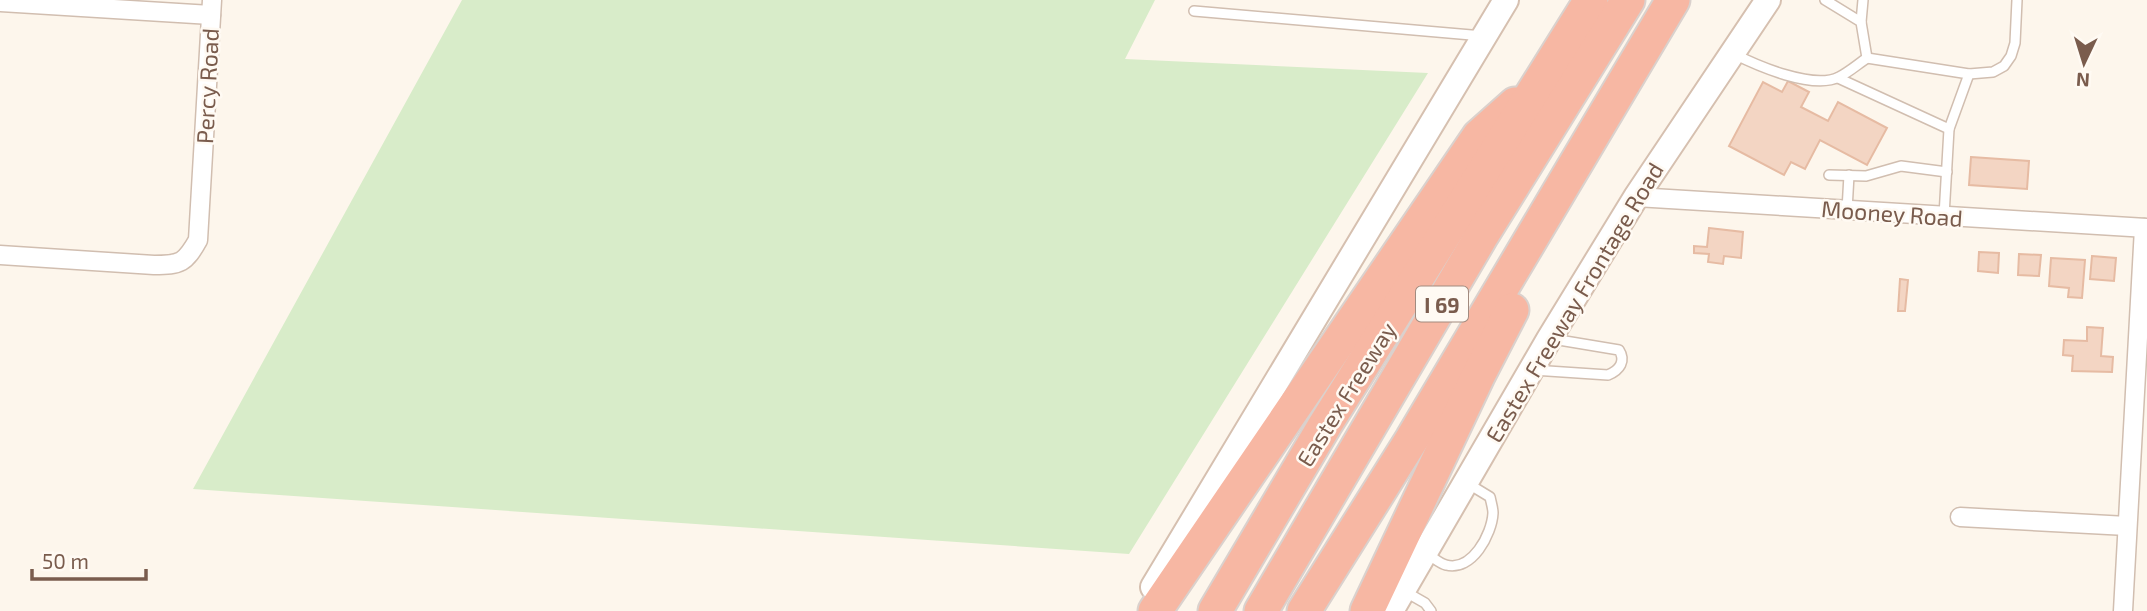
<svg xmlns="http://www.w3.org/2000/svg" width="2147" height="611" font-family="'Exo 2',sans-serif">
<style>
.green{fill:#d8ecc9}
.building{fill:#f3d5c3;stroke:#e6bba3;stroke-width:2}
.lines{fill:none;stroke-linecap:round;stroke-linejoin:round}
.lane-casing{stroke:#d1beb0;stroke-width:12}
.street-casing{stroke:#d1beb0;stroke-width:21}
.secondary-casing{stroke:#d6c0b0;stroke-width:28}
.highway-casing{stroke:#dad1cd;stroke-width:37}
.lane{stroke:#fff;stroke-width:9}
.street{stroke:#fff;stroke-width:18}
.secondary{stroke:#fff;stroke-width:24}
.highway{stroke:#f7b7a3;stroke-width:33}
.labels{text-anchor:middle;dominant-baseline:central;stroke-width:5;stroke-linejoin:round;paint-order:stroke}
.shield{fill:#fffaf3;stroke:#a28b7f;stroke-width:2}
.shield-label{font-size:21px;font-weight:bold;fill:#7a5c4d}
.street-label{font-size:23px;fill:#7a5c4d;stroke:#fffaf3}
</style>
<rect width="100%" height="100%" fill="#fdf6ec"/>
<path class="green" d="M 462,0 L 1155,0 L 1125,59 L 1428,73 L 1129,554 L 193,489 Z"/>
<g class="building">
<path d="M 1788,81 L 1809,92 L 1801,107 L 1828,121 L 1838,102 L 1887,128 L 1867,165 L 1820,140 L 1805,169 L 1791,162 L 1784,175 L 1729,146 L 1763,82 L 1782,92 Z"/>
<path d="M 1971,157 L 2029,161 L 2027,189 L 1969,185 Z"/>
<path d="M 1709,228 L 1743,232 L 1741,258 L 1724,256 L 1723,264 L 1708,262 L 1709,254 L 1694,253 L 1694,246 L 1707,247 Z"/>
<path d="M 1979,252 L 1999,253 L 1998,273 L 1978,271 Z"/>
<path d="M 2019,254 L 2041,255 L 2039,276 L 2018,275 Z"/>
<path d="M 2092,256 L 2116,258 L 2114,281 L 2090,279 Z"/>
<path d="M 2051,258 L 2085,260 L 2082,298 L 2068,297 L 2069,288 L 2049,286 Z"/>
<path d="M 1900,279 L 1908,280 L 1905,311 L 1898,311 Z"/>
<path d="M 2087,327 L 2103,328 L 2101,356 L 2113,357 L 2112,372 L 2072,371 L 2073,356 L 2063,355 L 2064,340 L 2087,341 Z"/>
</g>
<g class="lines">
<g class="lane-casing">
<g id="lane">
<path d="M 1194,11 L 1483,36"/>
<path d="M 1861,22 L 1863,0"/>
<path d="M 1734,54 C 1758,66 1813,90 1839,77 C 1849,72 1858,64 1867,58 L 1861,22 L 1825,0"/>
<path d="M 1867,58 L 1969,74 L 1993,72 L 2004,66 L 2011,56 L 2015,43 L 2017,0"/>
<path d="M 1838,78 L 1949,129 L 1944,216"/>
<path d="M 1949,129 L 1969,74"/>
<path d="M 1829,175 L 1866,176 L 1901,166 L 1947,172"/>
<path d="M 1847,210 L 1849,175"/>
<path d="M 1533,370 L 1608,375 C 1620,370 1626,361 1619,350 L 1553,339"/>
<path d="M 1427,554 C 1433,557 1440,564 1446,565 C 1472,572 1492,534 1493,513 C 1493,508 1491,502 1490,497 L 1467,483"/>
<path d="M 1404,591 L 1425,603 L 1431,611"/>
</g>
</g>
<g class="street-casing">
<g id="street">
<path d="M 0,2 L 211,15"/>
<path d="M 1636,197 L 2147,228"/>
<path d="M 0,255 L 154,265 C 181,265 185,263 198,240 L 212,0"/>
<path d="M 1960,517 L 2127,526"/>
<path d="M 2123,611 L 2144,228"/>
</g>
</g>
<g class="secondary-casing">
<g id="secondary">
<path d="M 1153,587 L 1506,0"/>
<path d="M 1391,611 L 1549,339 L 1636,197 L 1768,0"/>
</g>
</g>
<g class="highway-casing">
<g id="highway">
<path d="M 1155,611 L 1479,136 L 1515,104"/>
<path d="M 1215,611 L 1325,425 L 1591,0"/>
<path d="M 1261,611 L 1482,235 L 1628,0"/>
<path d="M 1304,611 L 1412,439 L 1673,0"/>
<path d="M 1367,611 L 1478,376 L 1512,310"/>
</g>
</g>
<use href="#lane" class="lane"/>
<use href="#street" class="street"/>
<use href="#secondary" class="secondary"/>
<use href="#highway" class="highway"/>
</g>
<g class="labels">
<rect class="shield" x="1416" y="286.5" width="52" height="35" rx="5"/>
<g class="shield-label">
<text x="1442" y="304">I 69</text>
</g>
<g class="street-label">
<text transform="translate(207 86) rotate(-87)">Percy Road</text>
<text transform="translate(1892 213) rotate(4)">Mooney Road</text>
<text transform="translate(1574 302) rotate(-59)">Eastex Freeway Frontage Road</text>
<text transform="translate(1346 394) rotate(-58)">Eastex Freeway</text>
</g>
</g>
<g transform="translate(2084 63) rotate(184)" stroke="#fffaf3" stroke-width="5" paint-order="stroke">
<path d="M0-5L12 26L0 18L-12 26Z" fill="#7a5c4d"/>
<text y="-10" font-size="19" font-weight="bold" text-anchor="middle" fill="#7a5c4d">N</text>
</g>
<path d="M32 569v10h114v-10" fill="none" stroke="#7a5c4d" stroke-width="3.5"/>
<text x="42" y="569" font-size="21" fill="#7a5c4d" stroke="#fffaf3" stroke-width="5" paint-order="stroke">50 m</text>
</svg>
